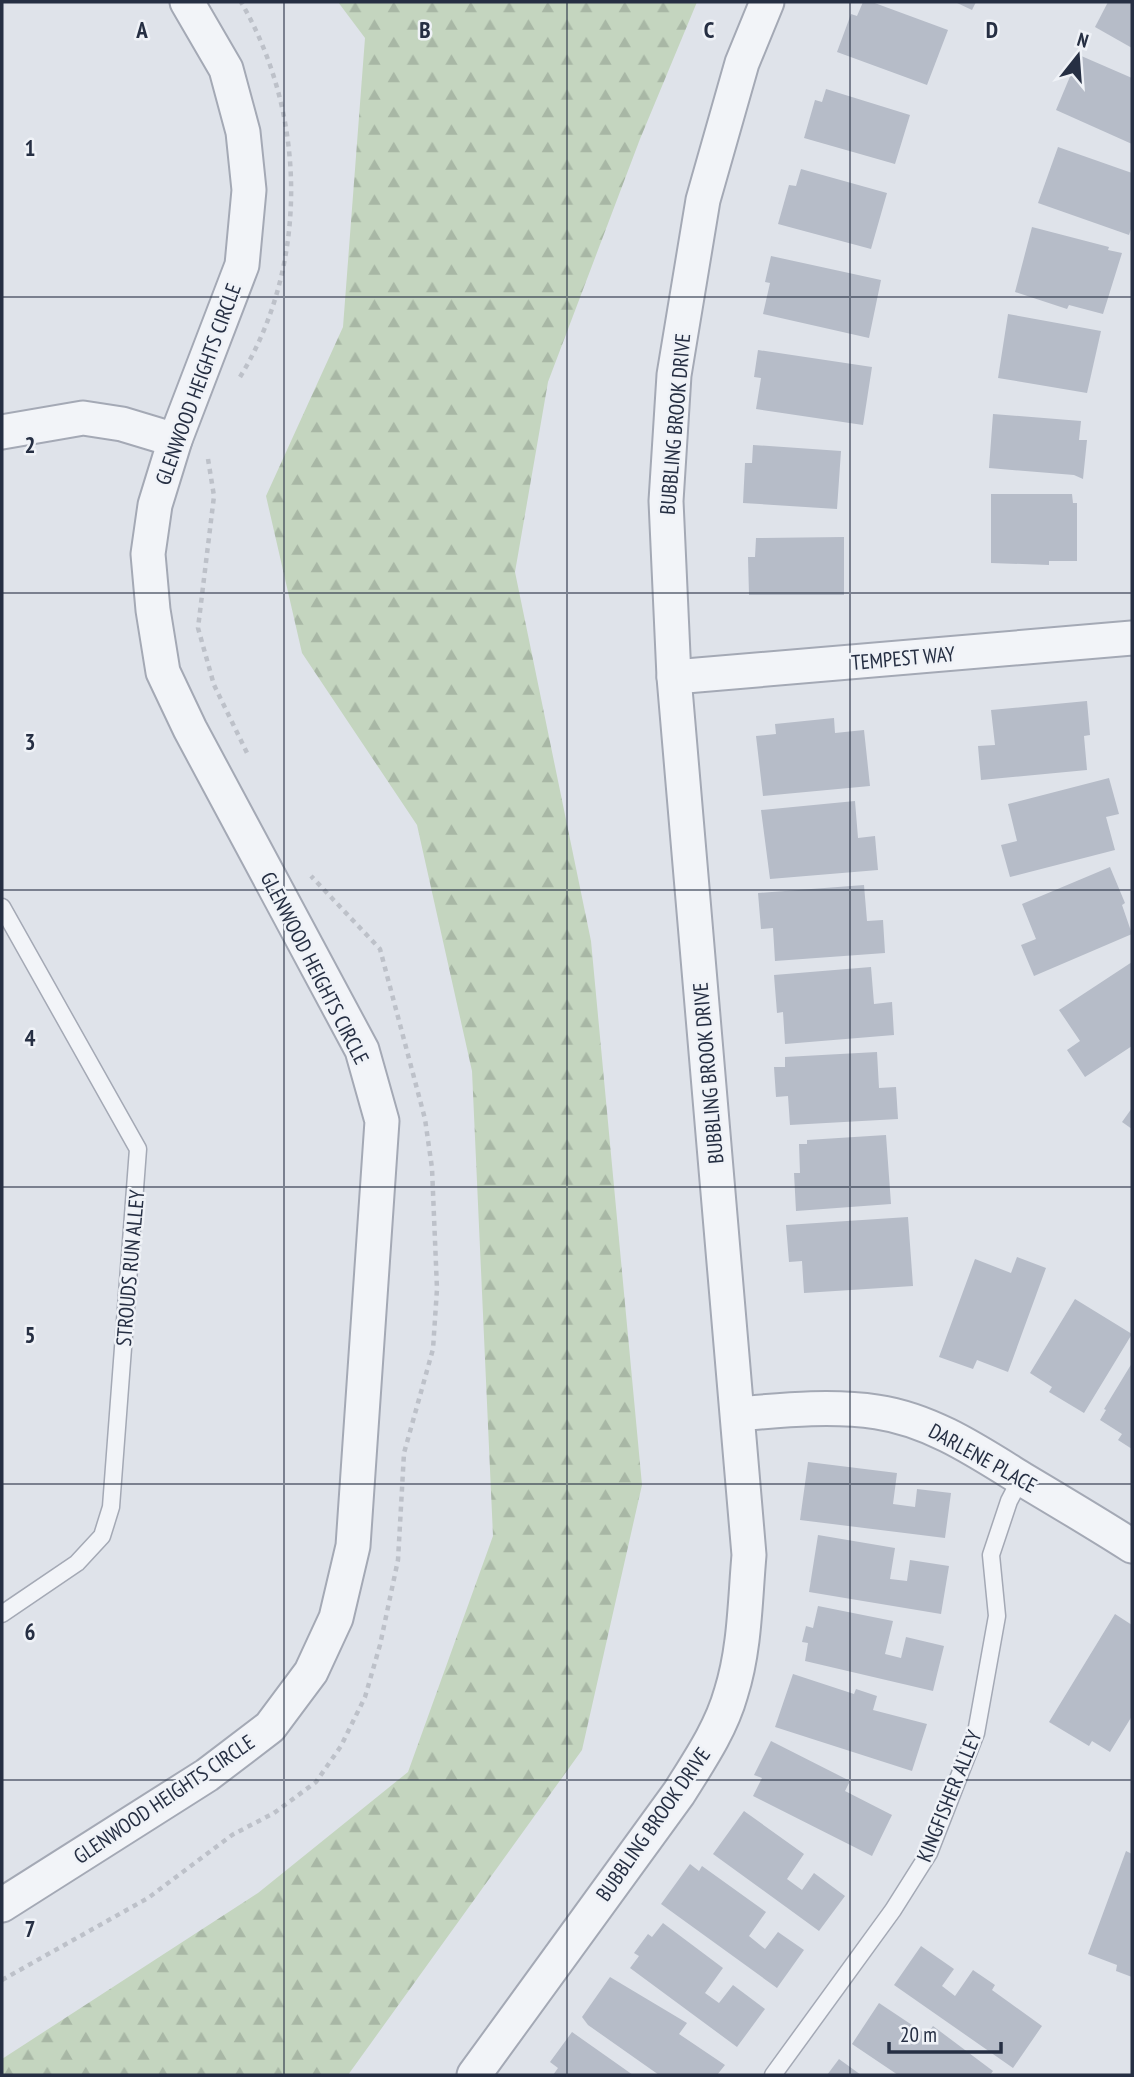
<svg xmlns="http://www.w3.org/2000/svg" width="1134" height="2077" font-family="'PT Sans Narrow',sans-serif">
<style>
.forest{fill:url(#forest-firs)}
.building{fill:#b6bcc8}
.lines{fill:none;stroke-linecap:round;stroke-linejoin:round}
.lane-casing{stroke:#a4a9b5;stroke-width:19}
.street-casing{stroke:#a4a9b5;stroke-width:37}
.path{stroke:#bdc1c9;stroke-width:4.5;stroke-dasharray:5 5;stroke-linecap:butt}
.lane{stroke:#f2f4f8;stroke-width:16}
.street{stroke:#f2f4f8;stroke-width:33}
.grid{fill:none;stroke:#262f43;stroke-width:2;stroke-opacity:0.55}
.labels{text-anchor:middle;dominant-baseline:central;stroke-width:5;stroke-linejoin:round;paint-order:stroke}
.street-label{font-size:21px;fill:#262f43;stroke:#eff2f7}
.grid-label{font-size:23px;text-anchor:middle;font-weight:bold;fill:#262f43;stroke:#eff2f7;stroke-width:5;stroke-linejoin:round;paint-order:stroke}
</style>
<defs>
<pattern id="forest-firs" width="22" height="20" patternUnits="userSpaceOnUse" patternTransform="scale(1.75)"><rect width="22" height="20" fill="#c4d5bf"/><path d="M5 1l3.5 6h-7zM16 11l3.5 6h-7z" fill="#a8b7a5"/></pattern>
</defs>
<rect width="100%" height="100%" fill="#dfe3ea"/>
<path class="forest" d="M 338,2 L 697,2 L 640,139 L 548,382 L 515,572 L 591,941 L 642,1485 L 582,1750 L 348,2075 L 2,2075 L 2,2059 L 258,1893 L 408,1772 L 493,1536 L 472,1071 L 417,825 L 302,653 L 266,496 L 343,327 L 365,38 Z"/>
<g class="building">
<path d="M 863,2 L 872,2 L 948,30 L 927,85 L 837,52 L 851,14 L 857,16 Z"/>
<path d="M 955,2 L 976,2 L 972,10 Z"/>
<path d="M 1108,2 L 1132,2 L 1132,48 L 1095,27 Z"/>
<path d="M 1079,55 L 1132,78 L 1132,144 L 1056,110 Z"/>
<path d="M 826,89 L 910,115 L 895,164 L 804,138 L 815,100 L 822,102 Z"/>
<path d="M 1058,147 L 1132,173 L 1132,226 L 1129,235 L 1038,203 Z"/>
<path d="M 801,169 L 887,193 L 871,249 L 778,224 L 789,185 L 796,186 Z"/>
<path d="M 1032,227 L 1109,247 L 1108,250 L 1122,253 L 1103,314 L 1069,305 L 1067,309 L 1015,292 Z"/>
<path d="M 771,256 L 881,280 L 869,338 L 763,314 L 770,283 L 765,282 Z"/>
<path d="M 1008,314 L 1101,331 L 1087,393 L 998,378 Z"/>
<path d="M 758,350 L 872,367 L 863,425 L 756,409 L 761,378 L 754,377 Z"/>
<path d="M 993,414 L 1081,421 L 1079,440 L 1087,440 L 1083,479 L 1074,475 L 989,468 Z"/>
<path d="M 753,445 L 841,451 L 837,509 L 743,503 L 745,463 L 752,463 Z"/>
<path d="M 991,494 L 1072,494 L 1073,503 L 1077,503 L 1077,561 L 1049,561 L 1049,565 L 991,563 Z"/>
<path d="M 844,537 L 844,595 L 749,595 L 748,557 L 755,557 L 756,538 Z"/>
<path d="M 1087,701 L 1090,735 L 1084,736 L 1087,770 L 981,780 L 978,746 L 995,745 L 991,710 Z"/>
<path d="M 834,718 L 835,733 L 864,730 L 870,786 L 763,796 L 756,736 L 776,734 L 775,724 Z"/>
<path d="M 1109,778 L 1119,814 L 1106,817 L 1115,850 L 1010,877 L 1001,845 L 1017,841 L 1008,804 Z"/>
<path d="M 855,801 L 858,838 L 875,836 L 878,870 L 770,879 L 761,810 Z"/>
<path d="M 1110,867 L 1125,903 L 1122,905 L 1132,934 L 1034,976 L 1021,945 L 1036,939 L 1022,904 Z"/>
<path d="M 864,885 L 867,921 L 883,920 L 885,953 L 775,961 L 773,928 L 761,929 L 758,893 Z"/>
<path d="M 1132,962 L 1132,1046 L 1085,1077 L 1067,1050 L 1080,1041 L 1059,1010 Z"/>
<path d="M 871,967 L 874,1004 L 892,1002 L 894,1035 L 785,1044 L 783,1012 L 777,1013 L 774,975 Z"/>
<path d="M 877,1052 L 879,1088 L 896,1087 L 898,1119 L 790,1125 L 788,1096 L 776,1097 L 774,1067 L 785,1067 L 785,1057 Z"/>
<path d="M 1132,1108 L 1132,1129 L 1122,1122 Z"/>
<path d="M 886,1135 L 891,1204 L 796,1211 L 794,1173 L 800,1173 L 799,1144 L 807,1144 L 807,1140 Z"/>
<path d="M 908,1217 L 913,1286 L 804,1293 L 802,1261 L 789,1262 L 786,1225 Z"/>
<path d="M 1017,1257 L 1046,1268 L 1008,1372 L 977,1360 L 973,1369 L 939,1357 L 975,1259 L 1011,1273 Z"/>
<path d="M 1075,1299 L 1132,1334 L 1084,1413 L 1049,1392 L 1052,1387 L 1030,1373 Z"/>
<path d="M 1132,1363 L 1132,1449 L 1118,1440 L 1122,1434 L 1100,1420 L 1106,1410 L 1104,1409 Z"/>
<path d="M 808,1462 L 897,1473 L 893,1504 L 915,1507 L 917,1489 L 951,1493 L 945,1538 L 800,1520 Z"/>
<path d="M 818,1535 L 895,1548 L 890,1579 L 907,1581 L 910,1560 L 949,1566 L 941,1614 L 809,1592 Z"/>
<path d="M 818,1606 L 893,1621 L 885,1654 L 901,1658 L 906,1637 L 944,1646 L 933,1691 L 805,1661 L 808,1643 L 802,1642 L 806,1626 L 813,1628 Z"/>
<path d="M 1115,1614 L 1132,1625 L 1132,1716 L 1110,1752 L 1092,1741 L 1089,1746 L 1049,1722 Z"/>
<path d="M 793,1674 L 854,1694 L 856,1689 L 877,1696 L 873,1710 L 927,1724 L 912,1771 L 775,1727 Z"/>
<path d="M 771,1741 L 850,1781 L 845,1791 L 892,1815 L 872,1856 L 753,1796 L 762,1778 L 754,1775 Z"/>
<path d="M 744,1811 L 804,1854 L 787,1879 L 802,1890 L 814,1873 L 845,1896 L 819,1931 L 713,1854 Z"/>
<path d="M 1126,1851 L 1132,1854 L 1132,1977 L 1116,1971 L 1117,1965 L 1088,1954 Z"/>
<path d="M 690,1864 L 699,1871 L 702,1866 L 766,1912 L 749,1936 L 765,1949 L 778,1932 L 804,1950 L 777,1988 L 661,1904 Z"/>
<path d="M 663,1923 L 723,1968 L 705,1993 L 719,2003 L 733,1985 L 765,2009 L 737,2047 L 630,1968 L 639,1956 L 634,1953 L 648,1934 L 652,1937 Z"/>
<path d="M 921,1946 L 954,1969 L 942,1986 L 955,1996 L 973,1970 L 995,1985 L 992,1990 L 1042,2026 L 1013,2068 L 894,1985 Z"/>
<path d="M 610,1977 L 687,2023 L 679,2034 L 725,2065 L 717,2075 L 659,2075 L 588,2025 L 582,2017 Z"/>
<path d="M 879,2003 L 927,2035 L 933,2026 L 993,2071 L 990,2075 L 898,2075 L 852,2044 Z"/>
<path d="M 572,2032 L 633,2075 L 553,2075 L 558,2068 L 550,2062 Z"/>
<path d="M 839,2059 L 861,2075 L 827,2075 Z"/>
</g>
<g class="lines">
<g class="lane-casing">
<g id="lane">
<path d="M 2,907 L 138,1149 L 111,1507 L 102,1536 L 77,1563 L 2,1614"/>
<path d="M 773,2075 L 893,1910 L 929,1853 L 976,1733 L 997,1616 L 991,1555 L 1009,1501 L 1021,1478"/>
</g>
</g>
<g class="street-casing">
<g id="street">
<path d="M 2,432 L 83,418 L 122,424 L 175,440"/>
<path d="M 674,677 L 1132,638"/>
<path d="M 738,1414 C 783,1410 832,1405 877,1412 C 931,1420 977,1451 1022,1479 C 1059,1501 1096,1523 1132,1546"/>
<path d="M 2,1905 L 207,1775 L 270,1727 L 311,1672 L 336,1618 L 353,1546 L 382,1121 L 362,1050 L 190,729 L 163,672 L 153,610 L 148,554 L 155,505 L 175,440 L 242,265 L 249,190 L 243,132 L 226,69 L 187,2"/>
<path d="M 474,2075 L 679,1793 C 699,1761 721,1729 731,1693 C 745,1649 745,1600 749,1555 L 674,677 L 666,501 L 674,375 L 703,200 L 742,63 L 767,2"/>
</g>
</g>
<g class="path">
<path d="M 240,377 C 309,265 307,115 241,2"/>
<path d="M 208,459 L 214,496 L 198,628 L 214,685 L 249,757"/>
<path d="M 2,1980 L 148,1898 L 232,1835 L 274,1813 L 316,1782 L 341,1746 L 365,1697 L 380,1645 L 398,1560 L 404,1453 L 433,1349 L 437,1289 L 432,1168 L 425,1119 L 380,949 L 311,876"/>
</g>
<use href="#lane" class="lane"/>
<use href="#street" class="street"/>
</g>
<path class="grid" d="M 284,2 L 284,2075M 567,2 L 567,2075M 850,2 L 850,2075M 2,297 L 1132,297M 2,593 L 1132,593M 2,890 L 1132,890M 2,1187 L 1132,1187M 2,1484 L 1132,1484M 2,1780 L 1132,1780"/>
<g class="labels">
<g class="street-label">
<text transform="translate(198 384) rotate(-70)">GLENWOOD HEIGHTS CIRCLE</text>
<text transform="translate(675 424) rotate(-85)">BUBBLING BROOK DRIVE</text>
<text transform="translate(903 658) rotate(-5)">TEMPEST WAY</text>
<text transform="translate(315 968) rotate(63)">GLENWOOD HEIGHTS CIRCLE</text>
<text transform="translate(708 1073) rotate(-95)">BUBBLING BROOK DRIVE</text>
<text transform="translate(130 1268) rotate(-85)">STROUDS RUN ALLEY</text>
<text transform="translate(983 1458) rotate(29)">DARLENE PLACE</text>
<text transform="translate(949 1796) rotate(-68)">KINGFISHER ALLEY</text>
<text transform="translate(164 1799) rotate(-34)">GLENWOOD HEIGHTS CIRCLE</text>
<text transform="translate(653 1824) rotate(-55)">BUBBLING BROOK DRIVE</text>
</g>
</g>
<g class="grid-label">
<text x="142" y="38">A</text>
<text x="425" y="38">B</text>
<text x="709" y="38">C</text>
<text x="992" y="38">D</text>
<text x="30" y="156">1</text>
<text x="30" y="453">2</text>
<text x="30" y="750">3</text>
<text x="30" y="1046">4</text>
<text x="30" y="1343">5</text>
<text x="30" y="1640">6</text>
<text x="30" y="1937">7</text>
</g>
<rect width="1134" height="2077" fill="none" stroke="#262f43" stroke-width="7"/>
<g transform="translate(1078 56) rotate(17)" stroke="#eff2f7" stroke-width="5" paint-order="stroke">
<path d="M0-5L12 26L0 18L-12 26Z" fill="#262f43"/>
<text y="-10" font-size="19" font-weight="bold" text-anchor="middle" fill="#262f43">N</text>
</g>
<path d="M889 2042v10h112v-10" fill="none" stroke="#262f43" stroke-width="3.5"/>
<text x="900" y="2042" font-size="21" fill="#262f43" stroke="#eff2f7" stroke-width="5" paint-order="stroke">20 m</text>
</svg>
